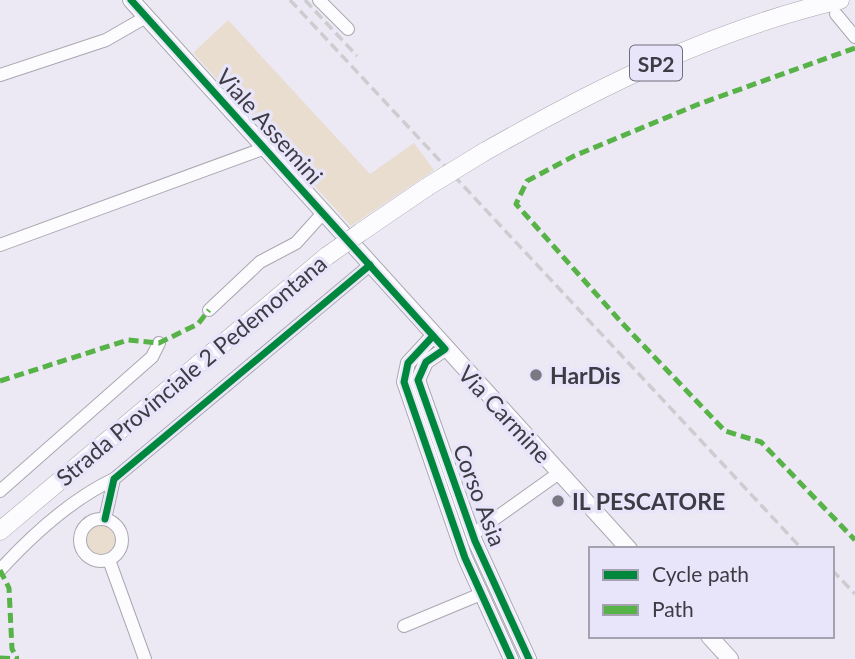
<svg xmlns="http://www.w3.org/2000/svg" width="855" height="659" font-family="Lato,sans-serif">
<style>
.green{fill:#e9ddd0}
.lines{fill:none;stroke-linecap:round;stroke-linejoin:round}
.minor-casing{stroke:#a9a7b0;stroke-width:14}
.tertiary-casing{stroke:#a9a7b0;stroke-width:16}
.secondary-casing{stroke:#a9a7b0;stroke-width:18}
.primary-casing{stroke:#a9a7b0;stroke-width:19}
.minor{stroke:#fcfcfe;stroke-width:12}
.tertiary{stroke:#fcfcfe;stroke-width:14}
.secondary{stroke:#fcfcfe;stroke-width:16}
.primary{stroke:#fcfcfe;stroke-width:18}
.rail{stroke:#cdcdd0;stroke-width:3.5;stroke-dasharray:10 5;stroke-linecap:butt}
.primary-bridge-casing{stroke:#a9a7b0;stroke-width:19;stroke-linecap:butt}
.primary-bridge{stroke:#fcfcfe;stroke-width:18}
.quiet{stroke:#57b347;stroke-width:5;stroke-dasharray:10 5;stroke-linecap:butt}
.cycleway-casing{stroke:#e8e4fa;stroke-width:11}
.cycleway{stroke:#00873e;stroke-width:7}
.poi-dot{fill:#7a7982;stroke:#e8e4fa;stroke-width:2.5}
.labels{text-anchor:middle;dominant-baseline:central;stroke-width:7;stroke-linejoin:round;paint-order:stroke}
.shield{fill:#e8e4fa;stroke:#706e7b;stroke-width:2}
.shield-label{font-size:21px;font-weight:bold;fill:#3d3c44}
.street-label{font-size:23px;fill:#3d3c44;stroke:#e8e4fa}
.poi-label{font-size:23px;font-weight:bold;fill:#3d3c44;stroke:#e8e4fa;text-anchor:start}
</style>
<rect width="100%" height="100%" fill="#ece9f5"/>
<g class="green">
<path d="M 228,20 L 370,174 L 414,143 L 434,170 L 351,226 L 193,53 Z"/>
<circle cx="101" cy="541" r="16"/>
</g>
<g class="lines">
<g class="minor-casing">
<g id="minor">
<path d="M 319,0 L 348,29"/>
<path d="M 836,14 L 855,37"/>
<path d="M 0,75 L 106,40 L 146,17"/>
<path d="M 0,245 L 265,148"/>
<path d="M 209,310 L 260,262 L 296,243 L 323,213"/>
<path d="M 0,491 L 152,357 L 159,343"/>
<circle cx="101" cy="540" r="21"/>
<path d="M 105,519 L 114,479 L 370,265"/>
<path d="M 472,535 L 559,473"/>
<path d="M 109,560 L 145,659"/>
<path d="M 0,570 C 33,534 70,500 114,479"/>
<path d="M 404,626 L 481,594"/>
</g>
</g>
<g class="tertiary-casing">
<g id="tertiary">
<path d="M 433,336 L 408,363 L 404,382 L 465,558 L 511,659"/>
<path d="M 445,349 L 426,362 L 418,380 L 475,541 L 529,659"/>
</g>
</g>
<g class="secondary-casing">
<g id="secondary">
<path d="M 131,0 L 629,549"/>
<path d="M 709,636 L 730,659"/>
</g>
</g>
<g class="primary-casing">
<g id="primary">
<path d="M 484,152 C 597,88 712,30 840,0"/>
<path d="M 361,232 L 427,187"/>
<path d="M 0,531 L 327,256"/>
</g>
</g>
<use href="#minor" class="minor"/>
<use href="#tertiary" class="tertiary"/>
<use href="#secondary" class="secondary"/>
<use href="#primary" class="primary"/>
<g class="rail">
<path d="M 290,0 L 802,549"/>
<path d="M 305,0 L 357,56"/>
<path d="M 832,570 L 855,594"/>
</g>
<g class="primary-bridge-casing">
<g id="primary-bridge">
<path d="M 427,187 L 484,152"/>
<path d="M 327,256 L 361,232"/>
</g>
</g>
<use href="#primary-bridge" class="primary-bridge"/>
<g class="quiet">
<path d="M 855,48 L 699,104 L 574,156 L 527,181 L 516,204 L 622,323 L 725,431 L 761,442 L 855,540"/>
<path d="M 0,381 L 128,340 L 159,343 L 198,324 L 209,310"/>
<path d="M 0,570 L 9,588 L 12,649 L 17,658"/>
<path d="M 0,658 L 19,659"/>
</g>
<g class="cycleway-casing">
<g id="cycleway">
<path d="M 131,0 L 445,349 L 426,362 L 418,380 L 475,541 L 529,659"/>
<path d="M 433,336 L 408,363 L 404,382 L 465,558 L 511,659"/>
<path d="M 105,519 L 114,479 L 370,265"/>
</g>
</g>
<use href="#cycleway" class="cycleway"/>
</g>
<g class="poi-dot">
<circle cx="536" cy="375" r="7"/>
<circle cx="558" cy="501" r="7"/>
</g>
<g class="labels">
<rect class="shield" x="630" y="45.5" width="52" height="35" rx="5"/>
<g class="shield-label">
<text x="656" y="63">SP2</text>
</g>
<g class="street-label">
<text transform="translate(270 126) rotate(48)">Viale Assemini</text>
<text transform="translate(191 370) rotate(-40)">Strada Provinciale 2 Pedemontana</text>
<text transform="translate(505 414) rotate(47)">Via Carmine</text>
<text transform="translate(480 495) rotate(69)">Corso Asia</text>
</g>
<g class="poi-label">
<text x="550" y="375">HarDis</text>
<text x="572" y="501">IL PESCATORE</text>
</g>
</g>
<rect x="589" y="547" width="245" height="91" fill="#e8e4fa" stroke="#a4a1b1" stroke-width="2"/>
<rect x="603" y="570" width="35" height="10" fill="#00873e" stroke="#a4a1b1" stroke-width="2"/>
<text x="652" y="582" font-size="21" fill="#3d3c44">Cycle path</text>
<rect x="603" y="605" width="35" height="10" fill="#57b347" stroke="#a4a1b1" stroke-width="2"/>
<text x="652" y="617" font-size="21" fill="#3d3c44">Path</text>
</svg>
